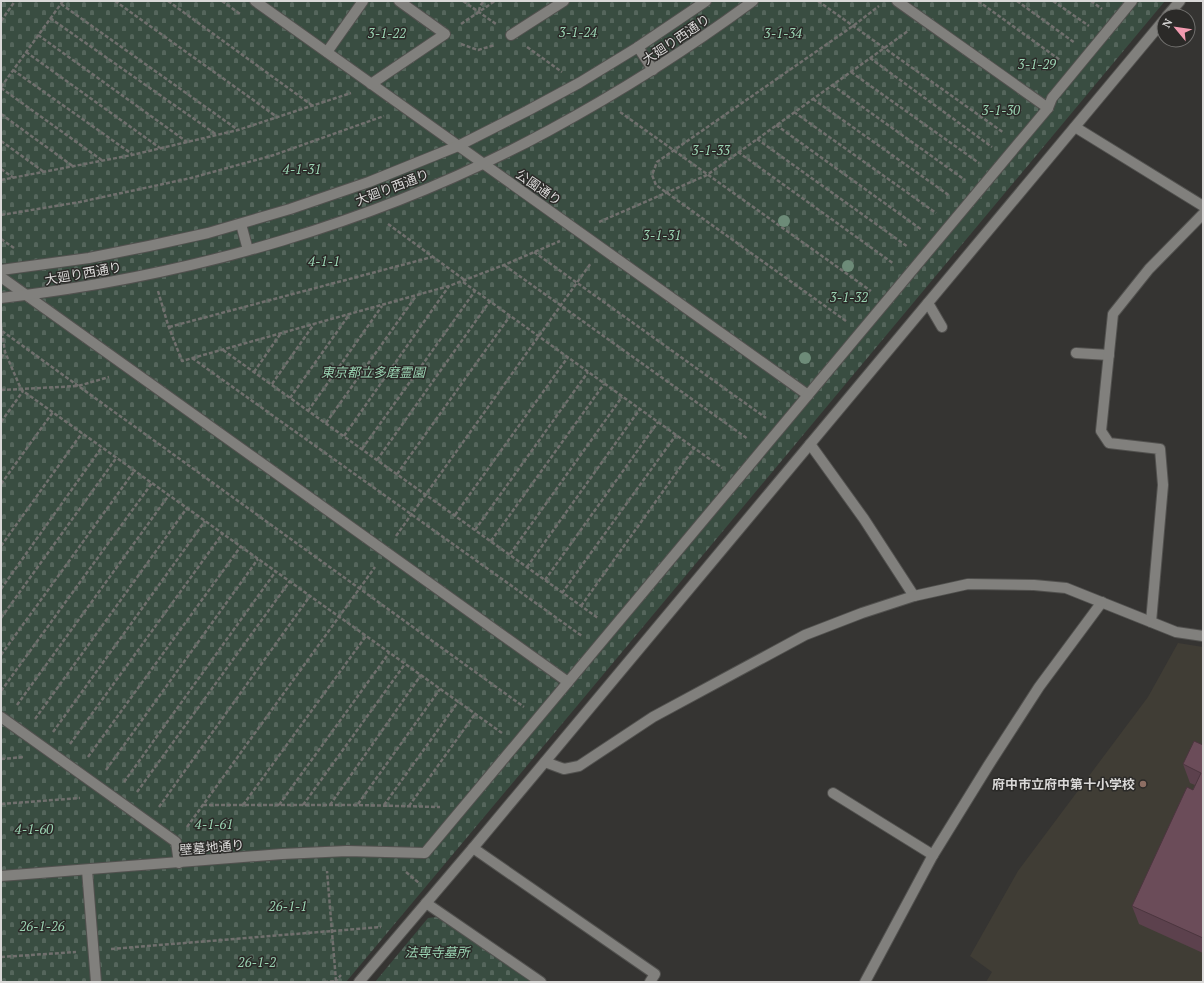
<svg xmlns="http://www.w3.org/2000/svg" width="1204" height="983" font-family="'PT Serif','Noto Sans JP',serif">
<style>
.built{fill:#403d35}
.cemetery{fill:url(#cemetery-stones)}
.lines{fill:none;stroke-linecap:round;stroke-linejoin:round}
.minor-casing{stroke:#52514f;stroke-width:12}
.path{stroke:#71706e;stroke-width:2.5;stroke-dasharray:4 2;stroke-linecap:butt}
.minor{stroke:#81807d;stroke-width:10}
.tree{fill:#6d8b78}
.wall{fill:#5c414d}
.building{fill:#6b4c59;stroke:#4b353e}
.education-dot{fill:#8d6e63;stroke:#2b2a28;stroke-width:1.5}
.labels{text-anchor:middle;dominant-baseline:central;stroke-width:3;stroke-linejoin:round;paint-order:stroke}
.park-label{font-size:13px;font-style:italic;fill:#9ad3b2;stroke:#2b2a28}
.street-label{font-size:13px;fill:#dad9d8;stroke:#2b2a28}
.poi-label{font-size:13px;font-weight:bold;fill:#dad9d8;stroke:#2b2a28;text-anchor:end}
</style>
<defs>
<pattern id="cemetery-stones" width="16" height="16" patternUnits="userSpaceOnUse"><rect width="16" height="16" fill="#394d41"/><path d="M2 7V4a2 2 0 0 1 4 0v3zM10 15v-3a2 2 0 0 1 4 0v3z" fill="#55665c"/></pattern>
</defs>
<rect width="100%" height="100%" fill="#353432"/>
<path class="built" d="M 1178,643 L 1203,647 L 1203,982 L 986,982 L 992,972 L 970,956 L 1018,871 L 1148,697 Z"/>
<g class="cemetery">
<path d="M 1,1 L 1165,1 L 587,694 L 346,982 L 1,982 Z"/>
<path d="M 437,917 L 533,982 L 375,982 L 428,918 Z"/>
</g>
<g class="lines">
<g class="minor-casing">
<g id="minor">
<path d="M 255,1 L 808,395"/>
<path d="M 897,1 L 1048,108"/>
<path d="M 1167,16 L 1180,1"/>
<path d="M 511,35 L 564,1"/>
<path d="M 638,47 L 653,70"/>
<path d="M 327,52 L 363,1"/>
<path d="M 371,84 L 445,34 L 399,1"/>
<path d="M 1075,127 L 1203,206"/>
<path d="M 241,224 L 248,250"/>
<path d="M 1,270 L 89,258 L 149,246 L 208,233 L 290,209 L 369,182 L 458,146 L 527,111 L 579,83 L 638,47 L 706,1"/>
<path d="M 1,277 L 568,682"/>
<path d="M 1,298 C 191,276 380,222 548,131 C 620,92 688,49 753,1"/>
<path d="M 928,303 L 942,327"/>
<path d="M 1076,353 L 1109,355"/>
<path d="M 810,444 L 864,519 L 914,596"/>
<path d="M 1151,622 L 1163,485 L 1160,449 L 1109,443 L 1101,431 L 1113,314 L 1149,269 L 1203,214"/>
<path d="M 1,717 L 176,842 L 179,863"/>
<path d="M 545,762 L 564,769 L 579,766 L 653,717 L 805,635 L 862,613 L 914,596 L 968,584 L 1034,585 L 1066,588 L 1176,632 L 1203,636"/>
<path d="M 833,793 L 933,855"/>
<path d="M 473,848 L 655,974 L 650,982"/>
<path d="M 87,870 L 96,982"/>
<path d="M 1,876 L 282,854 L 347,851 L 425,853 L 1048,108 L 1052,98 L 1132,1"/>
<path d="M 426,903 L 541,982"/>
<path d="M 359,982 L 473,848 L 1164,20"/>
<path d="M 865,982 L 933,855 L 988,766 L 1039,687 L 1102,602"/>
</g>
</g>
<g class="path">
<path d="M 115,1 L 277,117"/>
<path d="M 168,1 L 313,106"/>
<path d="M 222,1 L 240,14"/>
<path d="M 463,1 L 496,24"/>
<path d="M 818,1 L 1004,133"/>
<path d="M 978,1 L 1060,60"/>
<path d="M 1017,1 L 1075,43"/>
<path d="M 1053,1 L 1089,26"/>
<path d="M 1091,1 L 1102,9"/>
<path d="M 61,4 L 238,130"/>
<path d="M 479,11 L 480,6 L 484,1"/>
<path d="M 50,18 L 217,135"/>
<path d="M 1,21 L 15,1"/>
<path d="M 461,24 L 495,1"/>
<path d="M 38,35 L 187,142"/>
<path d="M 461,44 L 478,50 L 495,45"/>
<path d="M 527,47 L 562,72"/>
<path d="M 26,52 L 160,148"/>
<path d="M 870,58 L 992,147"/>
<path d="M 13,70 L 132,154"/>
<path d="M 851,72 L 979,163"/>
<path d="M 832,85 L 965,180"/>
<path d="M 1,87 L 63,1"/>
<path d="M 1,88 L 103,161"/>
<path d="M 813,99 L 950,196"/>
<path d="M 620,112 L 871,291"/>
<path d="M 794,112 L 936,213"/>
<path d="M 1,114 L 74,167"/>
<path d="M 776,125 L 922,230"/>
<path d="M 757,139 L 908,247"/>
<path d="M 1,141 L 44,172"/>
<path d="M 738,152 L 894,264"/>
<path d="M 1,169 L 14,178"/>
<path d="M 1,180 L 132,155 L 238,130 L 351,93"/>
<path d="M 1,215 L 80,202 L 191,178 L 274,155 L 384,116"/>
<path d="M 599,222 L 707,175 L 908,31"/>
<path d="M 388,224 L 466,281"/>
<path d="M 1,239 L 14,248"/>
<path d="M 534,252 L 766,418"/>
<path d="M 504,265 L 748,439"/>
<path d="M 463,282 L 722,468"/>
<path d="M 158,291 L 168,325 L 182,361 L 449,286 L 504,265 L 560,241"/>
<path d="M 846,321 L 656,185 L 652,175 L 657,162 L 853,26 L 879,6"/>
<path d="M 1,326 L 5,352 L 21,389 L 23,391 L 502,733"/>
<path d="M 169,327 L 432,257"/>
<path d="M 2,331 L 524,707"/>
<path d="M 223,350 L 598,618"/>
<path d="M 1,358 L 5,352"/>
<path d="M 192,358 L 582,636"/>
<path d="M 254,372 L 281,333"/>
<path d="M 272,384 L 314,324"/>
<path d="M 1,390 L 78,386 L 109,377"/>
<path d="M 290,398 L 349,315"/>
<path d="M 308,411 L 382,306"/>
<path d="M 1,422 L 23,391"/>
<path d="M 326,423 L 416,296"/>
<path d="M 344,436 L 449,286"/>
<path d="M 362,449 L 475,291"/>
<path d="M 377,460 L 490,301"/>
<path d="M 397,474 L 510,316"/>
<path d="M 1,484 L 53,412"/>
<path d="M 455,515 L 568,357"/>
<path d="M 475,530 L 588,372"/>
<path d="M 396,536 L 591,263"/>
<path d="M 491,541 L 604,384"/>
<path d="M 1,546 L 82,433"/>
<path d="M 510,554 L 622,397"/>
<path d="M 527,567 L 640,409"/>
<path d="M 545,580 L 658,422"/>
<path d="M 1,589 L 102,447"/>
<path d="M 562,593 L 676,435"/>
<path d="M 581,606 L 694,448"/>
<path d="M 1,618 L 117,457"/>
<path d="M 1,655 L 135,470"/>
<path d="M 1,691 L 152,483"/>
<path d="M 17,705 L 169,495"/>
<path d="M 35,719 L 187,508"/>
<path d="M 53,732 L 205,521"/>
<path d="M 70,744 L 223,533"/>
<path d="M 88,757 L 241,546"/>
<path d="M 1,759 L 24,757"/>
<path d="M 106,770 L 258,559"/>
<path d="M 124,782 L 276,571"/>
<path d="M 137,792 L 290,581"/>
<path d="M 1,804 L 80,798"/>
<path d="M 358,804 L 440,689"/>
<path d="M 203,805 L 357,805 L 440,807"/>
<path d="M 243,805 L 366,636"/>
<path d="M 279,805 L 389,653"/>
<path d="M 303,805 L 405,664"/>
<path d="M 330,805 L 421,675"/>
<path d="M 384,805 L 458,702"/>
<path d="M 409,806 L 475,714"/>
<path d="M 159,807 L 310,596"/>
<path d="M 187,827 L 375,567"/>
<path d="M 406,872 L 419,883"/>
<path d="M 111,949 L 381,927"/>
<path d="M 1,957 L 76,952"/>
<path d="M 324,982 L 336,981 L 327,871"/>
<path d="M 335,982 L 341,975"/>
</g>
<use href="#minor" class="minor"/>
</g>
<g class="tree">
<circle cx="784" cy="221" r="6"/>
<circle cx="848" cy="266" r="6"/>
<circle cx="805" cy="358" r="6"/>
</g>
<path class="wall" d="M 1203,745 L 1203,953 L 1139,924 L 1132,906 L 1195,785 L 1190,783 L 1183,764 Z"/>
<path class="building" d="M 1194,741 L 1203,745 L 1203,938 L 1132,906 L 1187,787 L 1193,790 L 1201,773 L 1183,764 Z"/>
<circle class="education-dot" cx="1143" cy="784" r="4"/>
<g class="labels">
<g class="park-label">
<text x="578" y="32">3-1-24</text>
<text x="387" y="33">3-1-22</text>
<text x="783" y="33">3-1-34</text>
<text x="1037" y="64">3-1-29</text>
<text x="1001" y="110">3-1-30</text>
<text x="711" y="150">3-1-33</text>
<text x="302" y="169">4-1-31</text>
<text x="662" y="235">3-1-31</text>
<text x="324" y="261">4-1-1</text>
<text x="849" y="297">3-1-32</text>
<text x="373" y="372">東京都立多磨霊園</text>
<text x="214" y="824">4-1-61</text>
<text x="34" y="829">4-1-60</text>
<text x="288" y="906">26-1-1</text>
<text x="42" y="926">26-1-26</text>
<text x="437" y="952">法専寺墓所</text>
<text x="257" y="962">26-1-2</text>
</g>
<g class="street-label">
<text transform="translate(676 39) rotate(-34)">大廻り西通り</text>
<text transform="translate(392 187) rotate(-21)">大廻り西通り</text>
<text transform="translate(539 187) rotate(35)">公園通り</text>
<text transform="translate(83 273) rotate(-10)">大廻り西通り</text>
<text transform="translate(212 847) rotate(-5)">壁墓地通り</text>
</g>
<g class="poi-label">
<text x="1135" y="784">府中市立府中第十小学校</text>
</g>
</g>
<rect width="1204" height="983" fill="none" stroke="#dad9d8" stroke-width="4"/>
<g transform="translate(1176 28) rotate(299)"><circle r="19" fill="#2b2a28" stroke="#71706e"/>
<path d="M0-3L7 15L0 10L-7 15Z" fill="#f29ab0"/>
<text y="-6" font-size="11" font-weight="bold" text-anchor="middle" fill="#dad9d8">N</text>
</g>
</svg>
